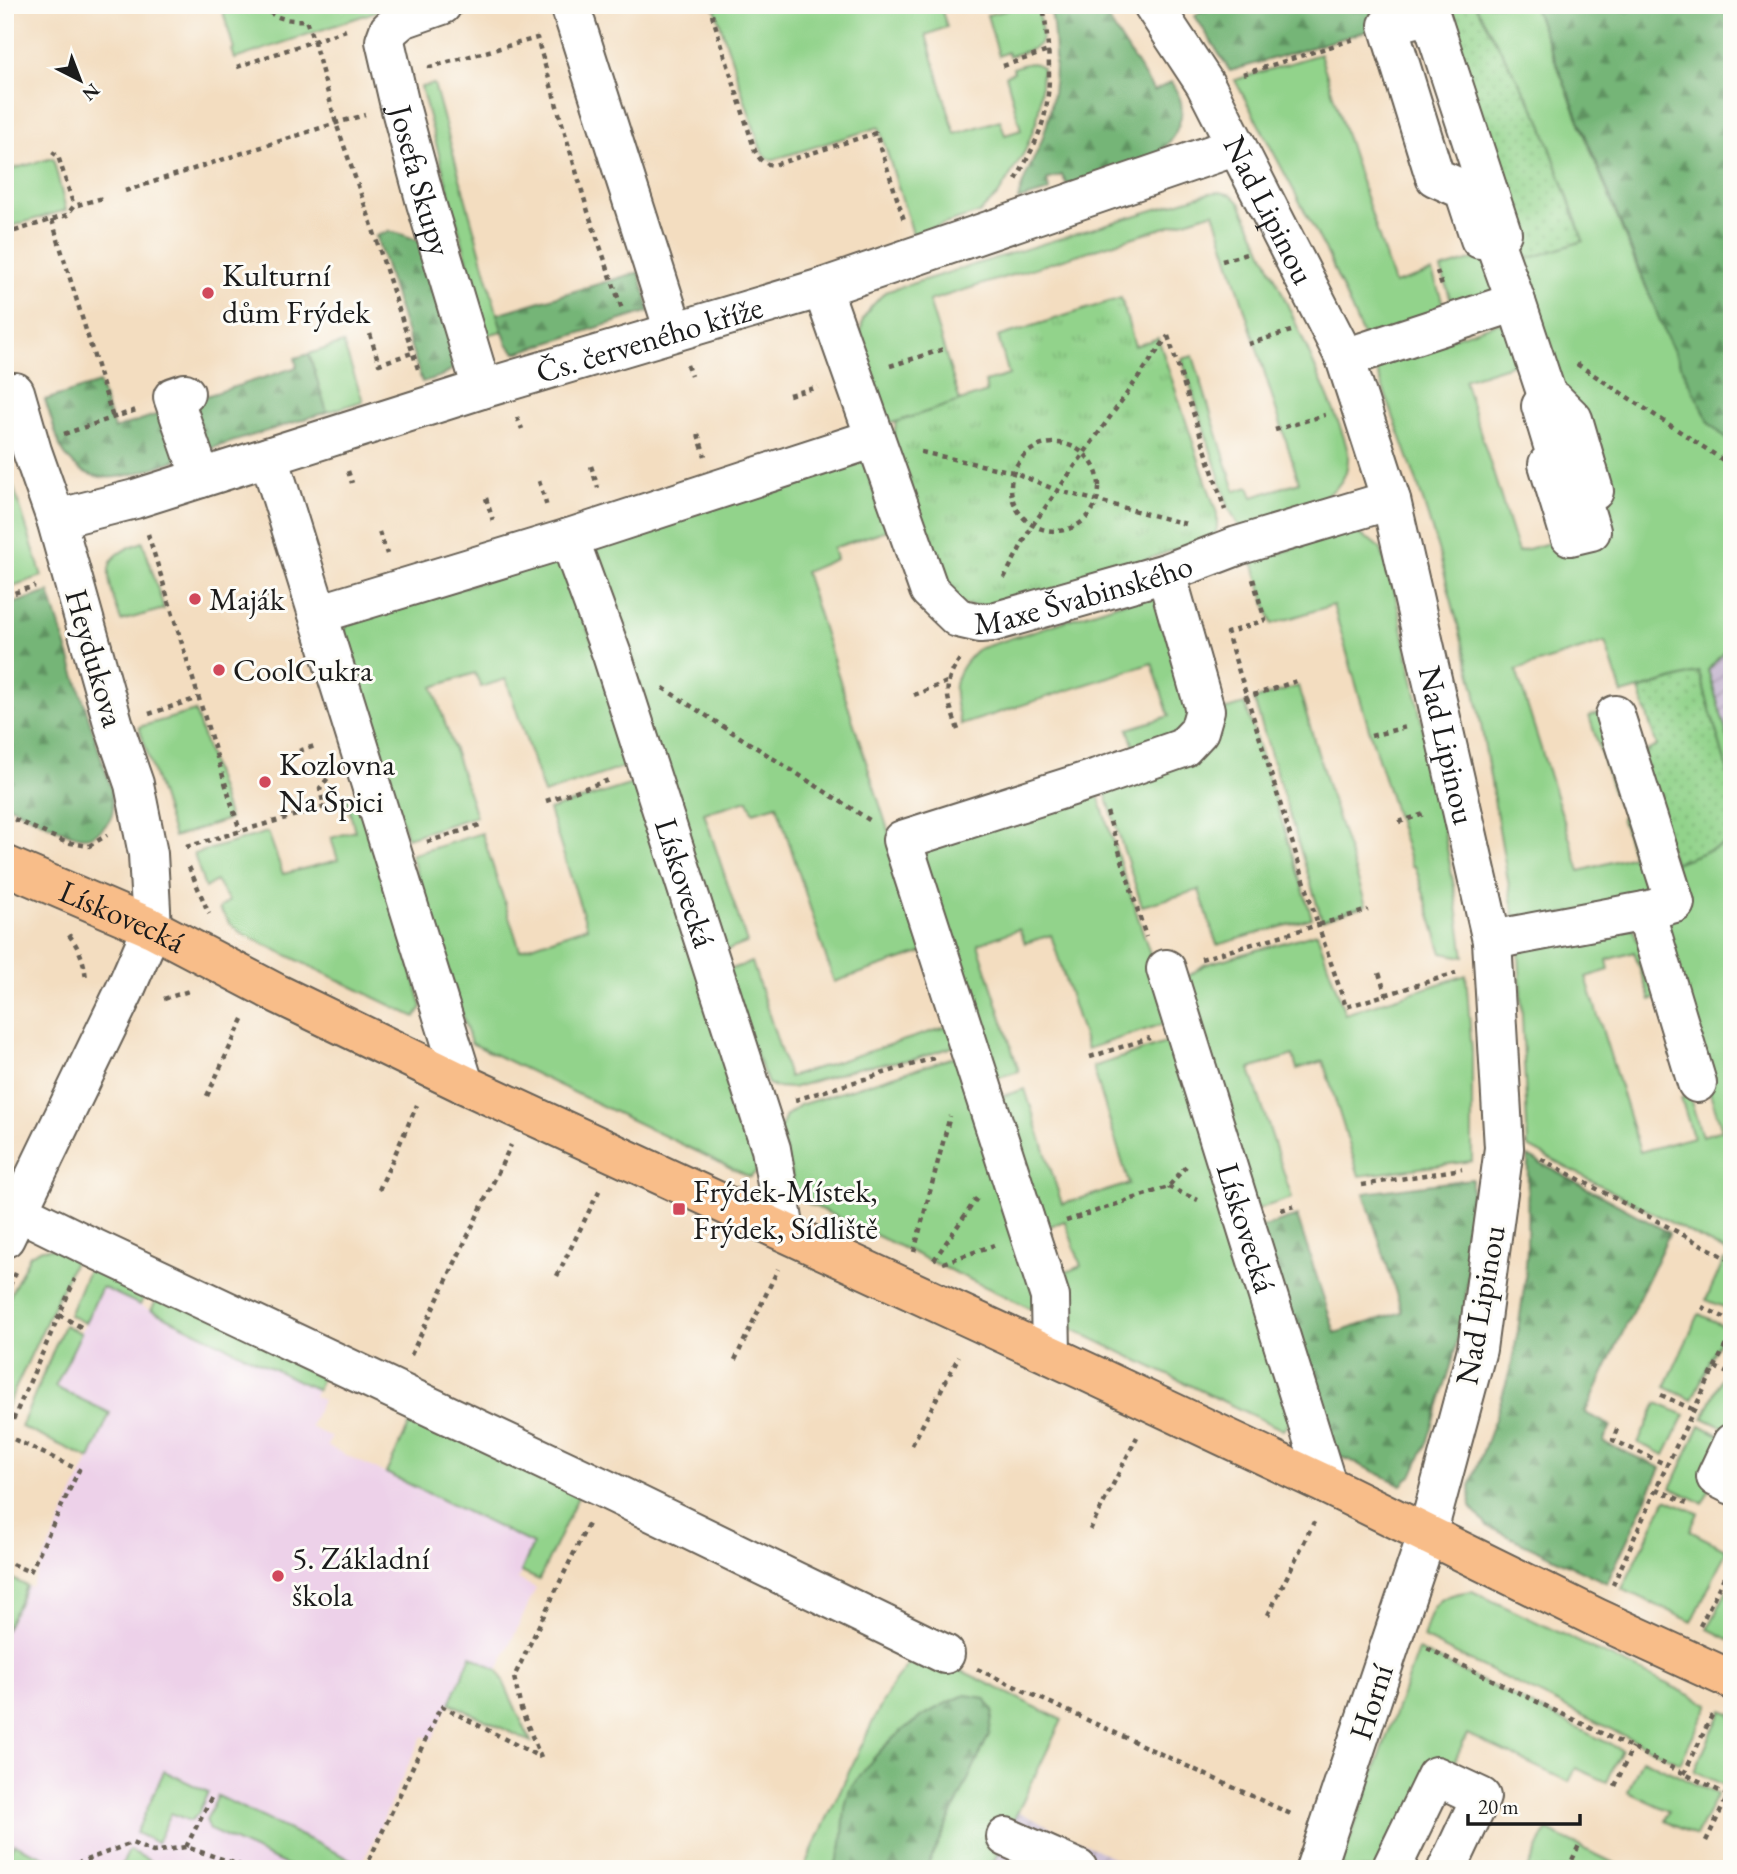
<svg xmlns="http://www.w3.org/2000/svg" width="1737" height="1874" font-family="'EB Garamond',serif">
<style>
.built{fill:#edd1e9}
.industrial{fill:url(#industrial-furrows)}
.grass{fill:#92d38b;stroke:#577854;stroke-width:2}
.forest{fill:url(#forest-firs);stroke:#48684a;stroke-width:2}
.park{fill:url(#park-tufts);stroke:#577854;stroke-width:2}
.garden{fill:url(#garden-dots);stroke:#577854;stroke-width:2}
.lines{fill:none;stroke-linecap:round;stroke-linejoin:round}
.minor-casing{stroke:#676055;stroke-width:42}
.major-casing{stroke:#676055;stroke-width:42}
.path{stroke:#676055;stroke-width:4.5;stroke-dasharray:5 5;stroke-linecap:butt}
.minor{stroke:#fff;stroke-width:38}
.major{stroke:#f8bd89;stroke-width:38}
.poi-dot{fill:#d1495b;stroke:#fdfcf7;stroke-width:2.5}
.labels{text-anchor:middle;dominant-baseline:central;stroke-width:6;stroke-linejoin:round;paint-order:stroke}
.street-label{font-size:32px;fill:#1c1c1c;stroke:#fdfcf7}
.poi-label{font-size:32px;fill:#1c1c1c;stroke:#fdfcf7;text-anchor:start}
</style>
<defs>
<pattern id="industrial-furrows" width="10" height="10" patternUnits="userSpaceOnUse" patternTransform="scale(1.75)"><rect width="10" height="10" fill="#ccbfd4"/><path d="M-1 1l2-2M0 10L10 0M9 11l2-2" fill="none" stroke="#afa4b5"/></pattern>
<pattern id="forest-firs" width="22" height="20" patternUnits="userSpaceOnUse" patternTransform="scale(1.75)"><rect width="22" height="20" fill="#75b577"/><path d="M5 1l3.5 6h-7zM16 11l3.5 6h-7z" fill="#5f9261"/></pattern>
<pattern id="park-tufts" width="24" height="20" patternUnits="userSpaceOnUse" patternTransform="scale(1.75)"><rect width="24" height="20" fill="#92d38b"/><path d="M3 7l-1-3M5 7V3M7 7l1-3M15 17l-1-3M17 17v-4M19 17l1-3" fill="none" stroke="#7db577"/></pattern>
<pattern id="garden-dots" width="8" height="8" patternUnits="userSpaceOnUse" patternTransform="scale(1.75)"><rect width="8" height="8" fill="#92d38b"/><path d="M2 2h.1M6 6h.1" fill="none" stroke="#7db577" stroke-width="1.8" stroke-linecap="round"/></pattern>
</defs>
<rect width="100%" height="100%" fill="#fdfcf7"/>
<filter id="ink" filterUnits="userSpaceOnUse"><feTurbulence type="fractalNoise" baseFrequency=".0143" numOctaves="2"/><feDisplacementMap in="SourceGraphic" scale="14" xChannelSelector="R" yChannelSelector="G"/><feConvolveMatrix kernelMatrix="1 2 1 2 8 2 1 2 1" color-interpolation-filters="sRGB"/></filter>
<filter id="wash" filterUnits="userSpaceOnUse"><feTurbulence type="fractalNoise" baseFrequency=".00686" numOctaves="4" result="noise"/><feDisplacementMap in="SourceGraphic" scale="28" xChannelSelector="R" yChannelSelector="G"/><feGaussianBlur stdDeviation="1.57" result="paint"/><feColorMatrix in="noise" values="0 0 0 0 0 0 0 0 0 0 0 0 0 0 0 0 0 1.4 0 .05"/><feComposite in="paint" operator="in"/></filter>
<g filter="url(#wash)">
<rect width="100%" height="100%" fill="#f3ddc0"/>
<path class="built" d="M 102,1287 L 317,1390 L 314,1396 L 322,1400 L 310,1427 L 331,1437 L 327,1446 L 534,1544 L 518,1579 L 536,1588 L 498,1670 L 471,1656 L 432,1740 L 422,1736 L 360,1869 L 5,1869 L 5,1631 L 27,1586 L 31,1587 L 110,1414 L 55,1387 Z"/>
<g class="industrial">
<path d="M 1732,642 L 1732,752 L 1708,670 Z"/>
<path d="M 1017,1811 L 1137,1869 L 990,1869 Z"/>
</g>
<g class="grass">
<path d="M 221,5 L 395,5 L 235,59 L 232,50 L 234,49 Z"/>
<path d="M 714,5 L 940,5 L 947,27 L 926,35 L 955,134 L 1000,120 L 1005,135 L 1021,130 L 1006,75 L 1014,72 L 1013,68 C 1023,65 1034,59 1042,68 L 1040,103 L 1037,120 L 1025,151 L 998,195 L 979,213 L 913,234 L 879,127 L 775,159 L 768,159 L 762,153 Z"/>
<path d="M 1009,5 L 1037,5 C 1044,45 1050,45 1009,56 L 1007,52 L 999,56 L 987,15 L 1010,9 Z"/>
<path d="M 1475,5 L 1533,5 L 1639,272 L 1710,424 L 1732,444 L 1732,642 L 1708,670 L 1732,752 L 1732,786 L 1699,672 L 1622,694 L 1605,642 L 1516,670 L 1580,871 L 1633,856 L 1621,817 L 1640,811 L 1656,888 L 1641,902 L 1515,921 L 1475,690 L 1438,549 L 1418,485 L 1374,363 L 1498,323 L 1511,328 L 1517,363 L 1464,380 L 1518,552 L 1590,531 L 1512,264 L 1583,240 L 1540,119 Z"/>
<path d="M 1320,54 L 1394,284 L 1432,272 L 1448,317 L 1366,343 L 1328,255 L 1235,80 Z"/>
<path d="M 434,84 L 502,331 L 487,335 L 421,87 Z"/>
<path d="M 53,158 L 66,210 L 5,228 L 5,171 Z"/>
<path d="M 1220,192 L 1232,195 L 1240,203 C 1270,265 1298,327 1325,390 C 1331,404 1348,442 1348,456 C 1349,483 1329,497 1306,504 L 1308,513 L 1241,527 L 1237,523 L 1229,508 L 1182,359 L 1193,356 L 1235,491 L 1249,487 L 1253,497 L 1299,482 L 1214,212 L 929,301 L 960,401 L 896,422 L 889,422 L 860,337 L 863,319 L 871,307 L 885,292 L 1209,193 Z"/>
<path d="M 1491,254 L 1504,290 L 1455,314 L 1441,269 Z"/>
<path d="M 343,343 L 363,401 L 327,412 L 309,354 Z"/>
<path d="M 5,460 L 42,576 L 10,587 L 5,572 Z"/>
<path d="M 863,460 L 887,530 L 833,548 L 836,559 L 805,572 L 927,951 L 834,982 L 777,805 L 753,812 L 748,800 L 704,813 L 747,943 L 716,954 L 592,561 L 597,544 Z"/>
<path d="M 1345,531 L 1360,535 L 1370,540 L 1381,549 L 1394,588 L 1441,815 L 1455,892 L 1464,957 L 1442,953 L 1415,866 L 1412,866 L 1371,736 L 1333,605 L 1272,624 L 1253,562 Z"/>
<path d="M 143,542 L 164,609 L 121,621 C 117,608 105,578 110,565 C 114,552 132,546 143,542 Z"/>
<path d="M 562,559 L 636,763 L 544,794 L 506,679 L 481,687 L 475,673 L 433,687 L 476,816 L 407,838 L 344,633 L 349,619 Z"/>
<path d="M 1155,592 L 1193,724 L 1136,754 L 1128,729 L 1169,716 L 1152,663 L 961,725 C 951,691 950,674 978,649 Z"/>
<path d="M 1298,686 L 1331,797 L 1366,905 L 1322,920 L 1254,700 Z"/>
<path d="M 1245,704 L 1312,918 L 1217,945 L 1199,890 L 1142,906 L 1102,783 L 1213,713 Z"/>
<path d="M 1608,710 L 1636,798 L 1617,805 L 1589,716 Z"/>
<path d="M 195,711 L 229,819 L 174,837 L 139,727 Z"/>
<path d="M 642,781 L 758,1170 L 750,1177 L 471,1043 L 411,855 L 482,833 L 520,950 L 587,927 L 549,810 Z"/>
<path d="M 1095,786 L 1172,1021 L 1087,1049 L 1051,935 L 1025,943 L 1019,929 L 978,944 L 1019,1071 L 989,1080 L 922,852 Z"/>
<path d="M 362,794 L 422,1007 L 415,1017 L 241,933 L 230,923 L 219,909 L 229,901 L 216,881 L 205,888 L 194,854 L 268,832 L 283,874 L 338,860 L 331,838 L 355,831 L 346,798 Z"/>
<path d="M 1732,842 L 1732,1255 L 1528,1147 L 1519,951 L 1632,926 L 1659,998 L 1650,1000 L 1634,952 L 1607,960 L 1609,970 L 1586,977 L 1640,1152 L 1693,1137 L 1681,1098 L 1689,1095 L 1702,1136 L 1722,1130 L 1664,951 L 1674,863 Z"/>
<path d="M 1317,933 L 1345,1014 L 1466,975 L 1472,1052 L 1472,1161 L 1359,1176 L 1323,1061 L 1297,1069 L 1293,1055 L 1250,1069 L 1292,1198 L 1251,1211 L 1186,984 L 1189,976 L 1204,965 Z"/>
<path d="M 752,962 L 789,1077 L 952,1025 L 958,1045 L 915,1059 L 860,1067 L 792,1088 L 776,1087 L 768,1084 L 722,972 Z"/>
<path d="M 1177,1039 L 1290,1422 L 1283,1430 L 1070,1328 L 1054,1277 L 1081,1266 L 1065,1221 L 1038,1230 L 996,1098 L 1025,1089 L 1062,1204 L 1129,1184 L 1093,1067 Z"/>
<path d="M 961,1055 L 1039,1294 L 1032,1309 L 797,1198 L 780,1129 L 786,1116 L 800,1105 Z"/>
<path d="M 64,1248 L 78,1253 L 5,1411 L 5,1306 L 30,1255 L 42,1249 Z"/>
<path d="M 93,1258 L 150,1287 L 140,1305 L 102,1287 L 85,1323 L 69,1315 Z"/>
<path d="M 1724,1260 L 1732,1264 L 1732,1310 L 1706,1300 Z"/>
<path d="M 162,1291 L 326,1368 L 317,1390 L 151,1310 Z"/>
<path d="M 1699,1314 L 1726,1327 L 1692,1400 L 1665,1387 Z"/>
<path d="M 64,1325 L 81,1333 L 55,1387 L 110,1413 L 90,1459 L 21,1427 Z"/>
<path d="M 1722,1377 L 1732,1381 L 1732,1432 L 1703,1418 Z"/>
<path d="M 1657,1403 L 1685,1415 L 1665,1455 L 1638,1443 Z"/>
<path d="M 414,1415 L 579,1495 L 539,1580 L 521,1572 L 533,1544 L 386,1473 Z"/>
<path d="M 1700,1425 L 1732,1442 L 1703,1503 L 1671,1488 Z"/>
<path d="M 1666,1499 L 1698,1513 L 1690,1531 L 1727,1550 L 1692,1622 L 1622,1589 Z"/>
<path d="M 5,1575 L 27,1586 L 5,1631 Z"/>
<path d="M 1732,1579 L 1732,1641 L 1708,1629 Z"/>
<path d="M 1472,1591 L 1709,1704 L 1680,1763 L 1423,1638 C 1433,1604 1434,1596 1472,1591 Z"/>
<path d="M 1418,1650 L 1622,1750 L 1607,1782 L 1576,1768 L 1569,1782 L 1467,1734 L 1446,1780 L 1391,1869 L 1350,1869 L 1341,1864 Z"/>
<path d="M 916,1654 L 942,1661 L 1062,1720 L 990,1869 L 803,1869 L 876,1715 L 894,1682 Z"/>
<path d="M 471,1656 L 498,1670 L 531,1742 L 450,1703 Z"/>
<path d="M 1722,1710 L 1732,1714 L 1732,1789 L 1694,1771 Z"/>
<path d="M 1642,1759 L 1717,1794 L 1696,1836 L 1665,1821 L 1669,1811 L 1628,1792 Z"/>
<path d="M 164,1771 L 208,1792 L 198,1814 L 190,1821 L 171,1813 L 157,1843 L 136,1833 Z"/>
<path d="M 218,1796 L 362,1865 L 360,1869 L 295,1869 L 210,1830 L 206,1820 Z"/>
<path d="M 1546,1830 L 1626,1869 L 1528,1869 Z"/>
<path d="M 14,1844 L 63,1865 L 62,1869 L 6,1869 L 7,1866 L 5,1865 L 5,1860 Z"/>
<path d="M 129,1850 L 149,1860 L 149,1862 L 178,1869 L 120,1869 Z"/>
</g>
<g class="forest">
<path d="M 1050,5 L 1099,5 L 1154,91 L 1171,82 C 1175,88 1179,94 1181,102 C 1185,122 1170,148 1152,157 C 1143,161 1134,163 1125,166 C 1106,172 1086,179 1067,185 L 1062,175 L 1047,180 L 1049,191 L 1018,200 C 1022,179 1034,161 1042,140 C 1057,97 1058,50 1050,5 Z"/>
<path d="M 1208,5 L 1370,5 L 1388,25 L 1230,71 L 1195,16 Z"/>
<path d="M 1533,5 L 1732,5 L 1732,444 L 1710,424 L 1666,336 Z"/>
<path d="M 389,231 L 401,234 L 420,241 L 459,360 C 449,376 439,377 422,382 L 376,236 Z"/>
<path d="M 639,272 L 650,311 L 516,353 L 507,344 L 497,314 Z"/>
<path d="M 309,354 L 327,412 L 203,451 L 187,402 L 297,367 L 295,358 Z"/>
<path d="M 99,383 L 114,429 L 167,411 L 182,458 C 140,472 87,499 60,446 L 45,400 Z"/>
<path d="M 49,592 L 111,788 C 111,795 113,804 113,810 C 111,824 96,838 82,837 C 64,835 24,812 5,804 L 5,606 Z"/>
<path d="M 1528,1156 L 1668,1232 L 1669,1234 L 1585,1413 L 1611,1426 L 1603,1442 L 1661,1468 L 1607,1583 L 1487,1526 L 1471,1507 L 1470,1486 L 1496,1416 L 1511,1367 L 1518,1330 L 1525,1281 L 1527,1248 Z"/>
<path d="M 1472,1179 L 1470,1260 L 1464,1311 L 1452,1363 L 1428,1440 L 1413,1474 L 1402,1485 L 1328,1450 L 1258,1229 L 1297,1216 L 1335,1333 L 1402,1312 L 1364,1193 Z"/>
<path d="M 965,1695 L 985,1698 L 993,1711 L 989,1735 L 926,1869 L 833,1869 C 836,1862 840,1855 841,1849 C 845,1830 842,1808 850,1790 C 853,1784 859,1778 863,1772 C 888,1736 925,1711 965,1695 Z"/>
</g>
<path class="park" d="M 1121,298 L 1135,346 L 1158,338 L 1217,514 L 1217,528 L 1215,535 L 999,613 L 951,601 L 893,440 L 896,422 L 987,392 L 985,382 L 1009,375 L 998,337 Z"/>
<g class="garden">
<path d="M 1445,5 L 1475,5 L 1540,119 L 1583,241 L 1512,264 Z"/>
<path d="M 1699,672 L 1732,786 L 1732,842 L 1674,863 L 1640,754 L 1657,746 L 1639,690 Z"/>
</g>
</g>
<g filter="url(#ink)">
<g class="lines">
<g class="minor-casing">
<g id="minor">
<path id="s1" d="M 442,5 L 402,19 L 389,30 L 385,41 L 400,106 L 426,203 L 482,389"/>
<path d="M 570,5 L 674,331"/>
<path id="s2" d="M 1153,5 L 1205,84 L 1345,358 L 1391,500 L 1492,941 L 1504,1148 L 1477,1349 L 1427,1535 L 1315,1869"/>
<path d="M 1430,14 L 1502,233 L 1480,239 L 1464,190 L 1435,177 L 1388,25 Z"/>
<path d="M 1484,213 L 1516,302 L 1580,495"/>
<path id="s3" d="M 822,288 L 929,590 L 958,618 L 980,623 L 993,622 L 1166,573 L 1237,546 L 1391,500"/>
<path d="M 1345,358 L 1516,302"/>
<path d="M 185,393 L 173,397 L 201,478"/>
<path d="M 1555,401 L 1573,419 L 1594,491 L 1580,495 L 1591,531 L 1570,536 L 1548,464 L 1558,462 L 1541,406 Z"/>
<path d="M 269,457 L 464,1084"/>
<path id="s4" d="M 56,519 L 135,499 L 482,389 L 822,288 L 1237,146"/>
<path id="s5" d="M 569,538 L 612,655 L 771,1149 L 785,1231"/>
<path d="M 318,614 L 569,538 L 860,443 L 874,436"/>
<path d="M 1615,715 L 1675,903 L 1645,911 L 1697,1083"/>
<path d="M 1492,941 L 1513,936 L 1645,911"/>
<path id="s6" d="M 1166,969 L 1327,1485"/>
<path d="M 18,1211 L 89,1246 L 605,1489 L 945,1654"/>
<path d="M 5,1238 L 125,990 L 152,928 L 148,854 L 134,784 L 114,726 L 56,519 L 32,451 L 15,392"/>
<path d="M 1051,1355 L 1050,1297 L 902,840 L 1097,778 L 1183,748 L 1199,731 L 1205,710 L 1166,573"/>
<path d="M 1732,1443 L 1716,1477 L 1732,1485"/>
<path d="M 1006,1837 L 1078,1869"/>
<path d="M 1391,1869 L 1436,1776 L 1481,1797 L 1447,1869"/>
</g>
</g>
<g class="major-casing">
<g id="major">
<path id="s7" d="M 5,865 L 152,928 L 278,994 L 464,1084 L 1085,1371 L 1327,1485 L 1597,1618 L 1732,1680"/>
</g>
</g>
<g class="path">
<path d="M 262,5 C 273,19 289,21 306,20 L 314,42 L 336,123 L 370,220 L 418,369"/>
<path d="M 709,5 L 755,151 C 760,160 763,164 774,165 L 876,133 L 904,220"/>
<path d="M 1003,66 L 1048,51"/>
<path d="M 237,67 L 349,29"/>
<path d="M 430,69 L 430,67 L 441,64 L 537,38 L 589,215 L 622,309"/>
<path d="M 1243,74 L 1355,39"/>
<path d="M 52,152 L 58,156 L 74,206"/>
<path d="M 1016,180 C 1028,158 1041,134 1046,109 C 1052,75 1048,39 1043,5"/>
<path d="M 125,191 L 336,123 L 365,115"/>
<path d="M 52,220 L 113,418"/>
<path d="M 5,234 L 67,215 L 74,206 L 103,198"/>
<path d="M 1222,261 L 1250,253"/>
<path d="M 1437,271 L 1442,286"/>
<path d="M 370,334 L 379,364 L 412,353"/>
<path d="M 1168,336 L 1225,510"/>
<path d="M 1248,344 L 1291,331"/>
<path d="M 1577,364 L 1732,466"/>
<path d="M 687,365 L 691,376"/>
<path d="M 890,366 L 944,349"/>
<path d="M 789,395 L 818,387"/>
<path d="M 517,417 L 522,429"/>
<path d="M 1275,430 L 1325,415"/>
<path d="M 64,434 L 139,409"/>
<path d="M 698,434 L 705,456"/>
<circle cx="1055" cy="487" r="44"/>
<path d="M 921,452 L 1013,472 L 1056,490 L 1186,524"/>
<path d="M 591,466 L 598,488"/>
<path d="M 348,471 L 352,483"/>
<path d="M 539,481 L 547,507"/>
<path d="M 486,498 L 493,521"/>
<path d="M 379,532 L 387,554"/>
<path d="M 148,534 L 240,831"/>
<path d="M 1004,578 L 1032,526 L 1168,336"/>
<path d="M 1253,579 L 1265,620 L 1227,633 L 1318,925 L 1368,910"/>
<path d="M 5,586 L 8,595"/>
<path d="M 5,596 L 35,586"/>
<path d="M 253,600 L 272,594"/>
<path d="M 663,688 L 871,821"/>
<path d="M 914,695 L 947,682"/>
<path d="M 1244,698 L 1297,681"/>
<path d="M 149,714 L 198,698"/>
<path d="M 958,730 C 947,697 940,687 962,656"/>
<path d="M 1371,736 L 1406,727"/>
<path d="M 299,751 L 318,745"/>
<path d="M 546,801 L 612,779"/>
<path d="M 1107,812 L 1146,937"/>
<path d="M 5,815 L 65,842 L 89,846 L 107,835"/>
<path d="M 1399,822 L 1424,814"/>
<path d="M 427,842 L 480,825"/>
<path d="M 186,847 L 324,807 L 320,788 L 328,778"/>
<path d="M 189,867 L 209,914"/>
<path d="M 5,920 L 12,907"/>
<path d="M 69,935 C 80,949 85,963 86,981"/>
<path d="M 1201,959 L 1318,925 L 1346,1007 L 1456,973"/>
<path d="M 1379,973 L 1386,995"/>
<path d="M 164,999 L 189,991"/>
<path d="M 1090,1057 L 1150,1038"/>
<path d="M 207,1096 L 244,1017"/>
<path d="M 795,1100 L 934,1058"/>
<path d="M 1541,1159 L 1732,1261"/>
<path d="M 1362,1185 L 1462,1169"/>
<path d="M 1168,1187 L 1198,1200"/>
<path d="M 379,1190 L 417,1105"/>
<path d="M 1281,1210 L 1294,1206"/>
<path d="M 1066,1221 L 1168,1187 L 1188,1164"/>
<path d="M 914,1252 L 950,1116"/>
<path d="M 934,1260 L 977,1198"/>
<path d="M 943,1263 L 994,1245"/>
<path d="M 557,1276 L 600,1189"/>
<path d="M 5,1295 L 16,1273"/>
<path d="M 1702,1307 L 1732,1321"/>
<path d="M 59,1315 L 83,1328"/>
<path d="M 411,1355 L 511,1145"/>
<path d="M 735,1360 L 778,1269"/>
<path d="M 1715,1367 L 1732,1375"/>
<path d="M 1661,1395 L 1694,1410"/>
<path d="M 1617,1429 L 1613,1440 L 1667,1465"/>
<path d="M 5,1435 L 79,1470 L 30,1572 L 5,1561"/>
<path d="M 5,1438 L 75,1279"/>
<path d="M 912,1445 L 959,1356"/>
<path d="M 1656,1489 L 1687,1503"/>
<path d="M 1090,1530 L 1137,1437"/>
<path d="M 1613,1585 L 1667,1465 L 1732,1332"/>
<path d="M 1268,1615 L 1314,1522"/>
<path d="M 1700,1626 L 1732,1561"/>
<path d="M 1427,1648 L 1732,1797"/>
<path d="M 977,1669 L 1293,1815"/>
<path d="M 541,1758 L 521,1709 L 514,1677 L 589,1522"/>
<path d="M 1684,1774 L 1714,1711"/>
<path d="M 1615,1786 L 1632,1748"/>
<path d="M 1706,1841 L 1728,1796"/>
<path d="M 186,1847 L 213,1794"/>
<path d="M 67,1867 L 132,1843 L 153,1852 L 186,1847 L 252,1869"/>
<path d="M 365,1869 L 441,1706 L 540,1757"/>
<path d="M 1568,1869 L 1579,1845"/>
</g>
<use href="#minor" class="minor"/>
<use href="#major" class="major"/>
</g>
</g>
<g class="poi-dot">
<circle cx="208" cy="293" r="7"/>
<circle cx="195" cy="599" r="7"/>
<circle cx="219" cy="670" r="7"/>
<circle cx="265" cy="782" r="7"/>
<rect x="672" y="1202" width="14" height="14" rx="3.5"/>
<circle cx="278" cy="1576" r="7"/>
</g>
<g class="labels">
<g class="street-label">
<text stroke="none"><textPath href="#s1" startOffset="215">Josefa Skupy</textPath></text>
<text stroke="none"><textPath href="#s2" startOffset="236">Nad Lipinou</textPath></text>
<text stroke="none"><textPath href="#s4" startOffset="620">Čs. červeného kříže</textPath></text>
<text stroke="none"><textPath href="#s3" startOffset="490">Maxe Švabinského</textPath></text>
<text transform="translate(95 658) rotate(74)">Heydukova</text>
<text stroke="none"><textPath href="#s2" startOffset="803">Nad Lipinou</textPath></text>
<text stroke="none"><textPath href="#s5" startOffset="364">Lískovecká</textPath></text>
<text stroke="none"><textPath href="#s7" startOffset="128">Lískovecká</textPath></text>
<text stroke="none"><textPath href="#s6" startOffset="271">Lískovecká</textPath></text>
<text transform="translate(1480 1305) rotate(-80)">Nad Lipinou</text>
<text transform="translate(1371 1702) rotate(-72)">Horní</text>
</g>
<g class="poi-label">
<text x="222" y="275">Kulturní<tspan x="222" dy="37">dům Frýdek</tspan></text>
<text x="209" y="599">Maják</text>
<text x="233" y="670">CoolCukra</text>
<text x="279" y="764">Kozlovna<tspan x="279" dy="37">Na Špici</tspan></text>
<text x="693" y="1191">Frýdek-Místek,<tspan x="693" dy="37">Frýdek, Sídliště</tspan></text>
<text x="292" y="1558">5. Základní<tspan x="292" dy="37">škola</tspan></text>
</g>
</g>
<rect width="1737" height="1874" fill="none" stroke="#fdfcf7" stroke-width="28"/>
<g transform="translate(80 80) rotate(138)" stroke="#fdfcf7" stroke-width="5" paint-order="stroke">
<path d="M0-5L12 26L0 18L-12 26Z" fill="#1c1c1c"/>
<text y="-10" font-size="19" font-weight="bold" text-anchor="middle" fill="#1c1c1c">N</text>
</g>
<path d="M1468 1814v10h112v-10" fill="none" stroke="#1c1c1c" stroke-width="3.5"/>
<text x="1478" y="1814" font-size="21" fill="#1c1c1c" stroke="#fdfcf7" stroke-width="5" paint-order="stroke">20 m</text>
</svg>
